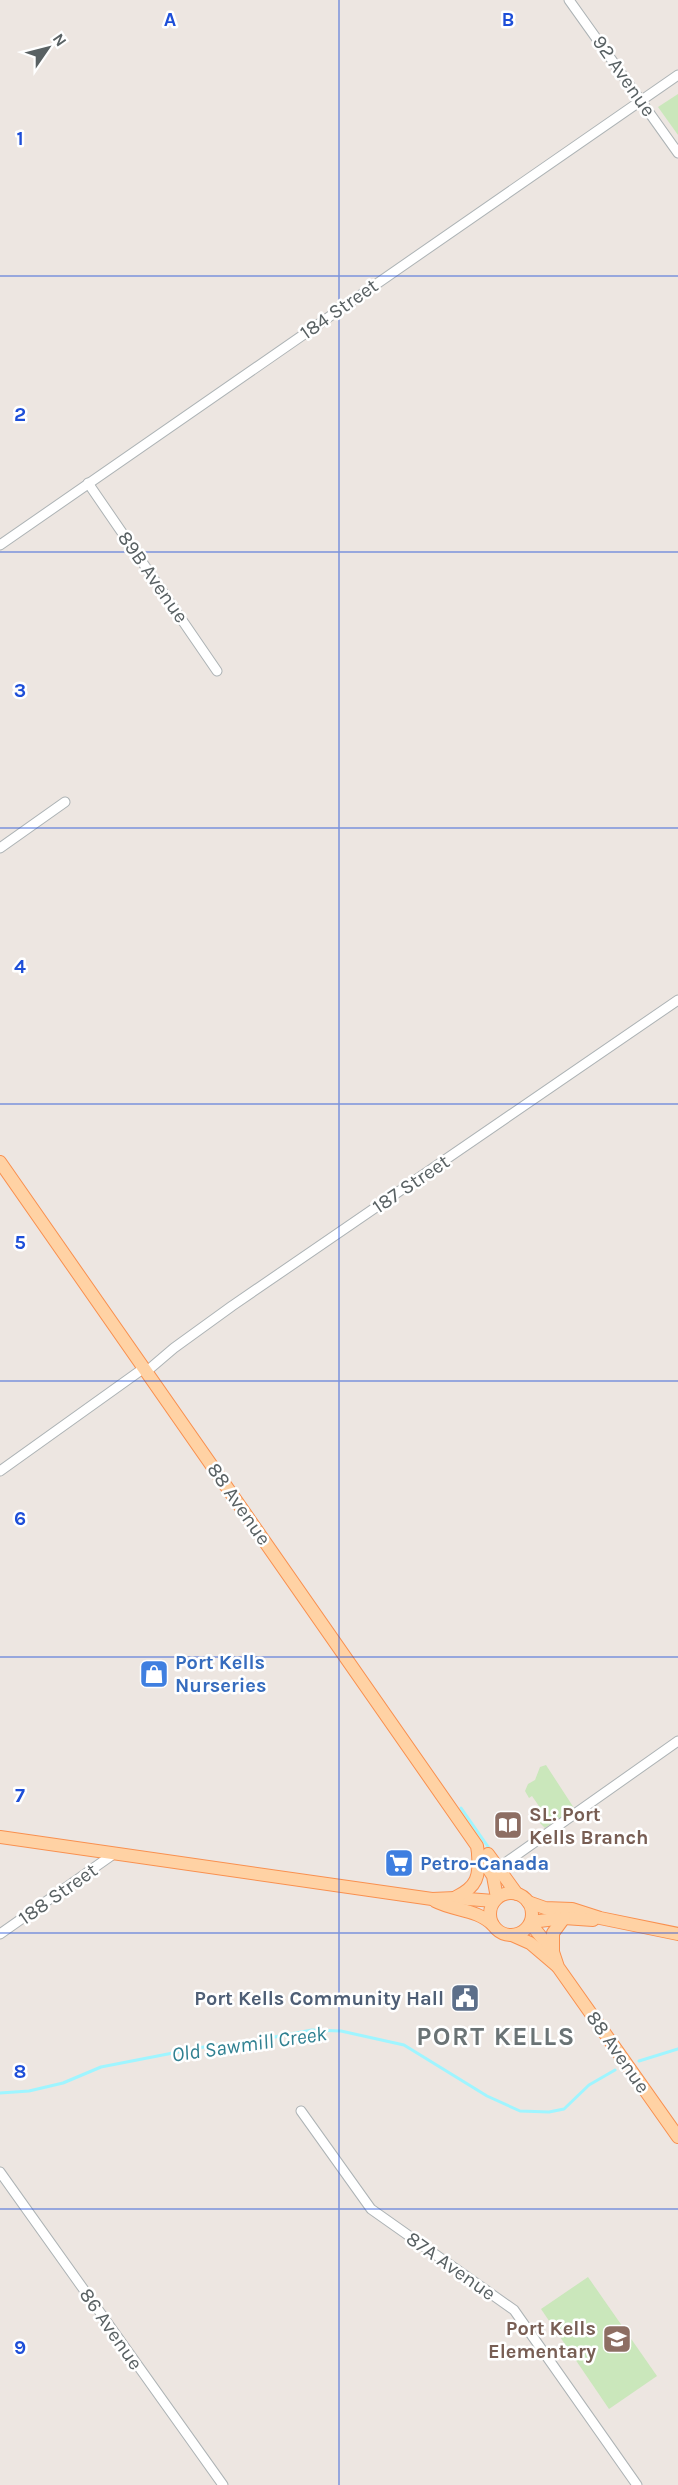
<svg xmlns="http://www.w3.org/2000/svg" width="678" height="2485" font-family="Karla,sans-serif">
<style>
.green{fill:#cae7bb}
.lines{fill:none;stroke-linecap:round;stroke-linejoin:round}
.stream{stroke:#9ff5ff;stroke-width:3}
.minor-casing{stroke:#adb3b5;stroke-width:11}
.major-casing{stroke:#f9904f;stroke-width:14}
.minor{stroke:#fff;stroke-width:9}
.major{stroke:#ffd2a4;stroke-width:12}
.grid{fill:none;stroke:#1d4ed8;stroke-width:1.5;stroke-opacity:0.55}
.labels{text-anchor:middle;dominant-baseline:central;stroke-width:5;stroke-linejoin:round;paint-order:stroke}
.street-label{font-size:20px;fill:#596163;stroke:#fff}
.shop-label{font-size:20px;font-weight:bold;fill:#366cbe;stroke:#fff;text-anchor:start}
.education-label{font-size:20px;font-weight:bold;fill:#785e54;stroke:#fff;text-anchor:start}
.service-label{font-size:20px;font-weight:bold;fill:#4e5e75;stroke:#fff;text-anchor:end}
.water-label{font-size:21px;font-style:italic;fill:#2f8091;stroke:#fff}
.district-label{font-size:26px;font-weight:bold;letter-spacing:1.5px;fill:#6a7375;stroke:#fff}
.grid-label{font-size:20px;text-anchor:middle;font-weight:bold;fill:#1d4ed8;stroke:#fff;stroke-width:5;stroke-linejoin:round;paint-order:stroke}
</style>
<rect width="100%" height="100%" fill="#ede6e1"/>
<g class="green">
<path d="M 678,94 L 678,135 L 658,107 Z"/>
<path d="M 546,1765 L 574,1808 L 545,1828 L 540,1823 L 545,1815 L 532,1796 L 529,1798 L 525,1791 L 528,1784 L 535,1780 L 540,1767 Z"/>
<path d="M 588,2277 L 657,2376 L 609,2409 L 541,2309 Z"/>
</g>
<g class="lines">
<g class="stream">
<path d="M 461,1808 L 491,1851"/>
<path d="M 639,2061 L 678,2049"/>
<path d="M 0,2093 L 29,2091 L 63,2083 L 101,2067 L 214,2045 L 248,2042 L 312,2030 L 341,2031 L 404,2045 L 487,2096 L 520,2111 L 549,2112 L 564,2109 L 589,2085 L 615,2070"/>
</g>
<g class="minor-casing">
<g id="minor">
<path d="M 569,0 L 678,153"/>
<path d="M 88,483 L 217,671"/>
<path d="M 0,545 L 678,75"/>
<path d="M 0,848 L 65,802"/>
<path d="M 147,1371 L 174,1348 L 232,1306 L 678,1000"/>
<path d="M 0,1471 L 144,1368"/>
<path d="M 498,1868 L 678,1741"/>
<path d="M 0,1934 L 115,1853"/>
<path d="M 301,2111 L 371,2209 L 514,2310 L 637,2485"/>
<path d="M 0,2172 L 223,2485"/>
</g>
</g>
<g class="major-casing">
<g id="major">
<path d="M 0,1162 L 477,1846 L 478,1853 L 493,1876 L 497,1898"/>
<path d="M 0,1837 L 432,1899 L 455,1898 L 494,1901"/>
<path d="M 488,1854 L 517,1894"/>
<circle cx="511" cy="1914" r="21"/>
<path d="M 456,1897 C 477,1887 480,1876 478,1854"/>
<path d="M 435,1901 C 454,1911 477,1909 493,1925"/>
<path d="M 528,1902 L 545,1908 L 572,1909 L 600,1918 L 678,1934"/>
<path d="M 531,1922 L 564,1918 L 593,1920"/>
<path d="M 531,1924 L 553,1952 L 558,1967 L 678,2137"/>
<path d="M 512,1935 L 530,1943 L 557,1966"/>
<path d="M 553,1952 L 553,1933 L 564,1918"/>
</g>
</g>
<use href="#minor" class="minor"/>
<use href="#major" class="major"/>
</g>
<path class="grid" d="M 339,0 L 339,2485M 0,276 L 678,276M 0,552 L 678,552M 0,828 L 678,828M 0,1104 L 678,1104M 0,1381 L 678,1381M 0,1657 L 678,1657M 0,1933 L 678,1933M 0,2209 L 678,2209"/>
<defs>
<g id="shop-square" transform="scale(1.5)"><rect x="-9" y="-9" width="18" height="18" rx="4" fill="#3f7fe0" stroke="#fff"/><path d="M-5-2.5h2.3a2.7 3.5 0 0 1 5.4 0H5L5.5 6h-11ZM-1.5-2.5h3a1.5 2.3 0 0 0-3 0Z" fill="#fff"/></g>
<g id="library-square" transform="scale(1.5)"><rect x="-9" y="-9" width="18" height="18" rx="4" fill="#8d6e63" stroke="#fff"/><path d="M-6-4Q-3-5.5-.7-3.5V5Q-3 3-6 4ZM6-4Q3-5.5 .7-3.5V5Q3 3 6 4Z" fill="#fff"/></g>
<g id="supermarket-square" transform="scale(1.5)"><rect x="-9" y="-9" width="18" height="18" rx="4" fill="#3f7fe0" stroke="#fff"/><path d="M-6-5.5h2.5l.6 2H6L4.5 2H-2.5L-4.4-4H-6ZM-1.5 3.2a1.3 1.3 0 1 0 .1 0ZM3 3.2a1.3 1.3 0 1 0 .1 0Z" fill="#fff"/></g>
<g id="civic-square" transform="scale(1.5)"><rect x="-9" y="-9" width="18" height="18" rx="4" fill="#5c6f8a" stroke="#fff"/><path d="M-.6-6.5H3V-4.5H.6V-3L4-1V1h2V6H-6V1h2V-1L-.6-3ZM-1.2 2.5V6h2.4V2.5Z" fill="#fff"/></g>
<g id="school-square" transform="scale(1.5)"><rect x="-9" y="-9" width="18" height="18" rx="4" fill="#8d6e63" stroke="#fff"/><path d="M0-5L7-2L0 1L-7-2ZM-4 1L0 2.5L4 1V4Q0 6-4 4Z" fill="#fff"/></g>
</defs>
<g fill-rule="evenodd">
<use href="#shop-square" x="154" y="1674"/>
<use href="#library-square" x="508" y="1825"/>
<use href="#supermarket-square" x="399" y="1863"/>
<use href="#civic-square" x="465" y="1998"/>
<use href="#school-square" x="617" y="2339"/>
</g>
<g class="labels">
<g class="street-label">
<text transform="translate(624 76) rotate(55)">92 Avenue</text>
<text transform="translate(339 309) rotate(-35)">184 Street</text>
<text transform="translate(153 577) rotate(55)">89B Avenue</text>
<text transform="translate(411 1184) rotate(-34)">187 Street</text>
<text transform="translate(239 1504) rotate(55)">88 Avenue</text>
<text transform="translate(58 1894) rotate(-35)">188 Street</text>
<text transform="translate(618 2052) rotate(55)">88 Avenue</text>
<text transform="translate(451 2266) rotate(35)">87A Avenue</text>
<text transform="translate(111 2329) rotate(55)">86 Avenue</text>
</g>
<g class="shop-label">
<text x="175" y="1662">Port Kells<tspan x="175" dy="23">Nurseries</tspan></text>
<text x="420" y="1863">Petro-Canada</text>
</g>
<g class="education-label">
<text x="529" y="1814">SL: Port<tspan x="529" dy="23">Kells Branch</tspan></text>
<text x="596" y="2328" text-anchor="end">Port Kells<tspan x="596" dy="23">Elementary</tspan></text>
</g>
<g class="service-label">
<text x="444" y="1998">Port Kells Community Hall</text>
</g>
<g class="water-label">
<text transform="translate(249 2044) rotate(-8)">Old Sawmill Creek</text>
</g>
<g class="district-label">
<text x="496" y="2036">PORT KELLS</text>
</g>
</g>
<g class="grid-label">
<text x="170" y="26">A</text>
<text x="508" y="26">B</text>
<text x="20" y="145">1</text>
<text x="20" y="421">2</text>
<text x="20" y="697">3</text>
<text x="20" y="973">4</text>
<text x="20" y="1249">5</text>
<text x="20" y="1525">6</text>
<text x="20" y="1802">7</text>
<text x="20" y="2078">8</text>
<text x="20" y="2354">9</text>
</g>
<g transform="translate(48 48) rotate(55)" stroke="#ffffff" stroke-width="4.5" paint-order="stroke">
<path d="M0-4.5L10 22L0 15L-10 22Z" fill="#596163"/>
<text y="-9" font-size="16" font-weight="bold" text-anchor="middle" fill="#596163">N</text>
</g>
</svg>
